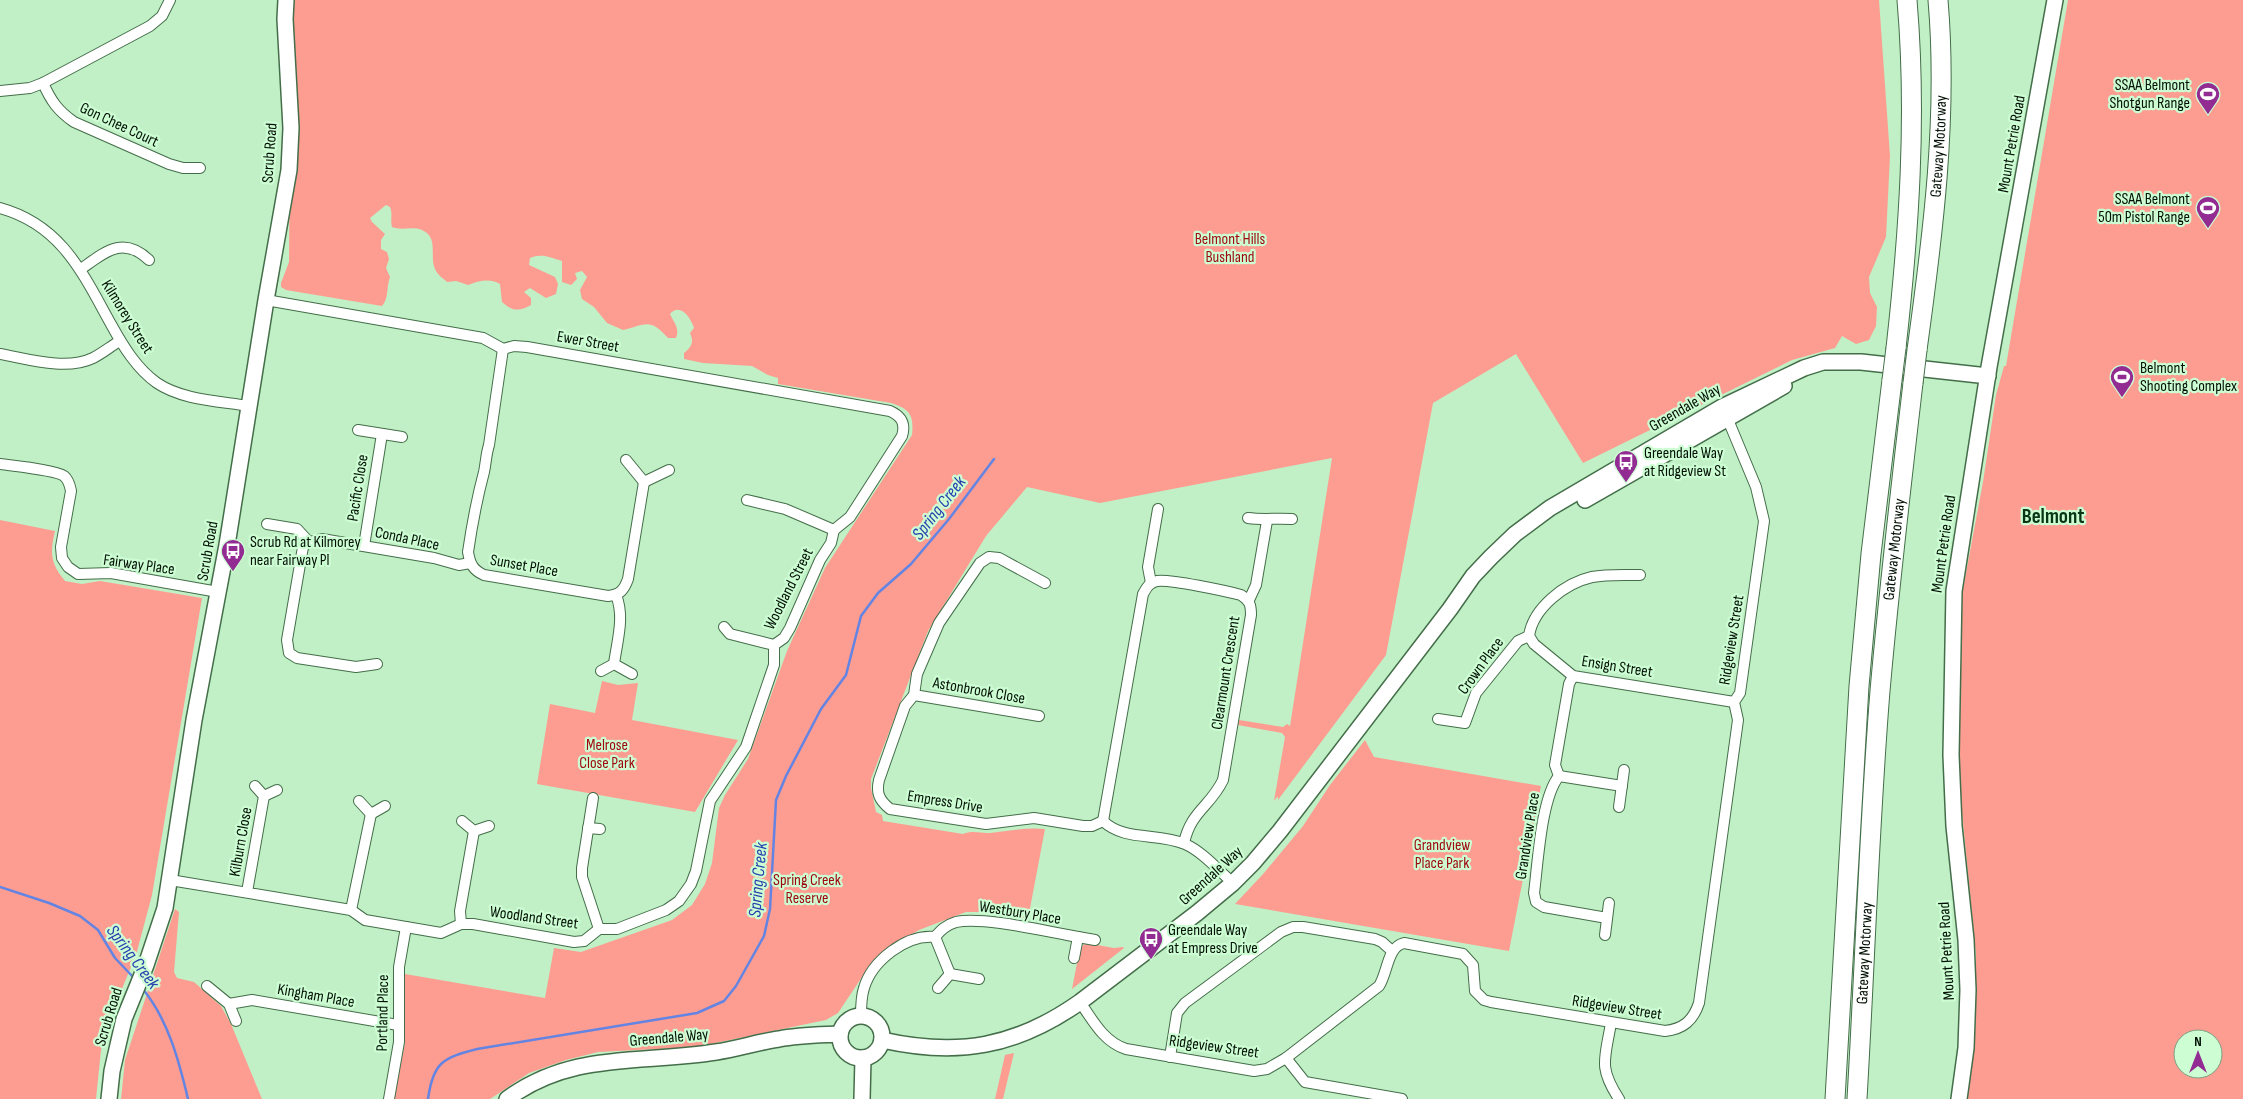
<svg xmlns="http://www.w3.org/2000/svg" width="2243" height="1099" font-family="'Sofia Sans Condensed',sans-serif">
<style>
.green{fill:#fd9d91;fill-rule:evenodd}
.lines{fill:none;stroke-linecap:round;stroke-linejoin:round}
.stream{stroke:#6384e2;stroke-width:2.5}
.street-casing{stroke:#436e49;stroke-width:12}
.secondary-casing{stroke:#436e49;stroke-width:18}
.highway-casing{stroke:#436e49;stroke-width:21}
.street{stroke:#fff;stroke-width:10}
.secondary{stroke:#fff;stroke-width:15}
.highway{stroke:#fff;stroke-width:19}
.highway-bridge-casing{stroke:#436e49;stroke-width:21;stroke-linecap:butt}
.highway-bridge{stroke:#fff;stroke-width:19}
.labels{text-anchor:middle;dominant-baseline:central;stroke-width:4.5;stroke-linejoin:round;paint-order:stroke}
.poi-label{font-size:16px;fill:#021004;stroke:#cdfdd3;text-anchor:start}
.street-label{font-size:16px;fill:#021004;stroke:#cdfdd3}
.park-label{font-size:16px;fill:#9d060c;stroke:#cdfdd3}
.water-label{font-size:18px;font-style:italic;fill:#2740ae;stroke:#cdfdd3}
.district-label{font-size:21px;font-weight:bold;fill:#093615;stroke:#cdfdd3}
</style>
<rect width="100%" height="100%" fill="#c1f0c6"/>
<g class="green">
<path d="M 295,0 L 1879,0 L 1890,156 L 1886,237 L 1869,277 L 1870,293 L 1877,307 L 1876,326 L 1869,340 L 1856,344 L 1842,336 L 1835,348 L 1792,360 L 1583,463 L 1516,354 L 1433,403 L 1386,655 L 1278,800 L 1278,796 L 1274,801 L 1285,737 L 1282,733 L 1238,725 L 1239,720 L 1283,727 L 1287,724 L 1290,726 L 1332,458 L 1100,503 L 1027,487 L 986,536 L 928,631 L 871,779 L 871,788 L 876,812 L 882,815 L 883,821 L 963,834 C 972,830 980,833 990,833 C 1008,831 1027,827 1045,829 L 1028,919 L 985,912 L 966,912 L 919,930 L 884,951 L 864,974 L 838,1013 L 826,1020 L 696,1047 L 598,1052 L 566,1060 L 529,1073 L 490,1099 L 394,1099 L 405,1043 L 405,974 L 545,998 L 554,948 L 581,952 L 672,920 L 692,905 L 705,884 L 712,863 L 719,808 L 725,795 L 748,759 L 787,651 L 825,568 L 912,435 C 914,415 910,409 891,403 L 778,384 L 778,378 L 768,375 L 752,366 L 703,363 L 684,359 L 684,353 C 692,347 694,342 690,333 L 694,328 C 691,318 680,302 670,314 C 674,323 680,328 676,338 L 668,338 C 650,318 647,324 623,330 L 607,323 L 594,307 L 582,299 L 580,290 L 587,277 L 582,271 L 575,273 L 577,279 L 571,285 L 562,282 L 562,261 C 550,257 541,253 530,258 L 529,265 L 555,277 L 558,284 L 556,294 L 546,298 L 530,288 L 524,292 L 531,298 L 531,305 C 519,312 512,311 502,302 L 500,284 C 489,278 479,281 468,285 L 456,281 L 447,282 C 444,279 438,275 436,271 C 428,257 440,238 422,230 C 412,226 402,231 392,227 C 390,220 393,214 390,207 L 386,205 L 370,218 L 372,222 L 385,234 L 381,240 L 381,249 L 387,252 L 389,259 L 386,268 L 390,277 C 386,288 389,298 382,306 L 286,290 L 281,287 L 281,283 L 289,262 L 291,19 Z"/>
<path d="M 2068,0 L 2243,0 L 2243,1099 L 1966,1099 L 1974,1035 L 1976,955 L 1960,792 L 1960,605 L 1983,482 L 1996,395 L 2004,366 L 2006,366 ZM 2183,1039 L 2213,1039 L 2213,1069 L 2183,1069 Z"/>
<path d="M 0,520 L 55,531 C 50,553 50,563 65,581 L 82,584 L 100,581 L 202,598 L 152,895 L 136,955 L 109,1020 L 101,1050 L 96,1099 L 0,1099 Z"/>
<path d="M 602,681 L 618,685 L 638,683 L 632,720 L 738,740 L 695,812 L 537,784 L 550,704 L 595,713 Z"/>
<path d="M 1365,740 L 1374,757 L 1541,786 L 1509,951 L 1235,904 L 1264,873 L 1303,826 L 1330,785 Z"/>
<path d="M 175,909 L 179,912 L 174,972 L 177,978 L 194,982 L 221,1006 L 231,1024 L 262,1099 L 121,1099 L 125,1060 Z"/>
<path d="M 1086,943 L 1114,948 L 1123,947 L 1124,948 L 1072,989 L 1080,948 Z"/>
<path d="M 1014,1053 L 1003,1099 L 995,1099 L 1005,1055 Z"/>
</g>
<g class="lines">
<g class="stream">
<path d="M 0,887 L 49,903 L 80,916 L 98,930 L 115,958 L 134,978"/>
<path d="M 142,988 C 168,1019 179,1061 188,1099"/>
<path d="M 428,1099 C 433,1062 443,1058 477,1049 L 697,1013 L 724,1001 L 736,986 L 764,936 L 770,909 L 776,800 L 786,776 L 821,709 L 846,675 L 861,616 L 878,593 L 911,564 L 949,519 L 994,459"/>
</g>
<g class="street-casing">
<g id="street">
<path d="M 43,83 C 51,101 58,111 74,122 L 169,164 L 183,168 L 200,168"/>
<path d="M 0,91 L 30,88 L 43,83 L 150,26 L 162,16 L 170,0"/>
<path d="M 0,208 C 62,225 83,274 112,326 C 123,346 137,369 157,383 C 182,400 219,401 249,406"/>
<path d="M 81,269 C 105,252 123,235 149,260"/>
<path d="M 503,349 L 489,445 C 486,454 486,463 484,472 C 477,498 472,525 468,552 C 470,564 473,570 484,575 L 608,596 C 620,595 624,590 628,579 L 644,482"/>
<path d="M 0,354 C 28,359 66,371 93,358 C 103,353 111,346 120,341"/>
<path d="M 358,430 L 402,437"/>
<path d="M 626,460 L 644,482 L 669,470"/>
<path d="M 0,464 C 13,466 56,470 64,476 C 69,480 70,486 71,491 L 61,547 L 62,558 L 68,567 L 78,574 L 111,573 L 218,592"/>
<path d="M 747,500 L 785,509 L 834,530"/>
<path d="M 1248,518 C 1263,520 1277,518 1292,519"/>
<path d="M 267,524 L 297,529 L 309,542"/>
<path d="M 364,546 L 382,434"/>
<path d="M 1640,575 C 1624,575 1607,574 1592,577 C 1565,583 1533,608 1529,636 L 1534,644 L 1573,676 L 1734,702"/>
<path d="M 1045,583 L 999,558 L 989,557 L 980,563 L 939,623 L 917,674 L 914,695 L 905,706 L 879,780 C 876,793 879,800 890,809 L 986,824 L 1034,818 L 1083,826 L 1092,826 L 1103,821 C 1125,842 1158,832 1185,844 C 1203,852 1218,870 1233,883"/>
<path d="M 1151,583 L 1148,567 L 1158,509"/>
<path d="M 1249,600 L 1256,585 L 1267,521"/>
<path d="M 724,627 L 730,634 L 774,645"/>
<path d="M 377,664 L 356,667 L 297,658 L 289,653 L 287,640 L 303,547 L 309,542 L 322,539 L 434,558 L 459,565 L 470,563"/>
<path d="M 614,664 C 617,641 625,617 616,595"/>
<path d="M 601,671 L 614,664 L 632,674"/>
<path d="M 1573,676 L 1569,684 L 1555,765 L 1559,776 C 1541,798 1538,863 1534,893 L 1536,902 L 1544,907 L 1607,918"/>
<path d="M 914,695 L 1039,716"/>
<path d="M 1438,719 L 1465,723 L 1476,693 L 1518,641 L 1529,636"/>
<path d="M 1559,776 L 1622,786"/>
<path d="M 255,786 L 264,796 L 277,790"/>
<path d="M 593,798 L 582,868 L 582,877 L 599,929"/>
<path d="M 359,801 L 371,814 L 385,806"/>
<path d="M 1619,807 L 1624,770"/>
<path d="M 462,821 L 474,831 L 489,826"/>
<path d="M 1103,821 L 1143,594 C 1147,587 1149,583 1157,581 C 1170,579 1226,591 1241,595 C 1250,601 1251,605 1251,615 L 1223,780 C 1210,807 1191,811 1184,843"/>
<path d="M 588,828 L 600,829"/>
<path d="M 170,880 L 351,910 L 365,920 L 441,933 L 461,924 L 473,924 L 574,942 L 584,941 L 599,929 L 617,929 L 666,910 L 679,901 L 691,884 L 696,871 L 710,801 L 746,747 L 774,665 L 774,645 L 784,638 L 790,628 L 820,560 L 831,543 L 834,530 L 850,517 L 902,436 C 906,423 901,416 890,411 L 527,347 L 514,346 L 503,349 L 483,338 L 266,300"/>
<path d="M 247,892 L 264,796"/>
<path d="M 351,910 L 371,814"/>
<path d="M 461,924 L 460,911 L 474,831"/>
<path d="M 1605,935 L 1609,903"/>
<path d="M 935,937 L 950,974"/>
<path d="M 1074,958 L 1078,937 L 1095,940"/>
<path d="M 207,986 L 229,1004 L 236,1021"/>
<path d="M 938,988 L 950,974 L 979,979"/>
<path d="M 1080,1002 C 1093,1021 1104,1042 1126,1049 L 1254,1071 L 1267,1069 L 1286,1058 L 1379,986 C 1388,972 1387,947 1404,943 L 1463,954 L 1473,965 L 1475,991 L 1484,1000 L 1491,1002 L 1665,1031 C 1683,1029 1693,1021 1699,1003 L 1738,720 L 1734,702 L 1740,693 L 1764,521 L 1756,487 L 1726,415"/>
<path d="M 229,1004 L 252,1000 L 398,1025"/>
<path d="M 861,1016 C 861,1007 861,997 864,988 C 872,961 906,934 935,937 C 941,930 946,925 956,922 C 983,916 1048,932 1078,937"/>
<path d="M 1611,1023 C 1605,1059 1598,1067 1619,1099"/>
<path d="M 1170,1057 L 1177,1013 L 1185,1003 L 1281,932 L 1293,927 L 1303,927 L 1375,939 L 1382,942 L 1392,951"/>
<path d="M 1286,1058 L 1305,1082 L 1402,1099"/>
<path d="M 389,1099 L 399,1042 L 399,967 L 406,927"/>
</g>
</g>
<g class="secondary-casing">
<g id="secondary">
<path d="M 1585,500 L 1784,386"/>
<circle cx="861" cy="1037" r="21"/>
<path d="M 882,1040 C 958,1057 1016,1047 1080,1002 L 1197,913 L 1233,883 L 1253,863 L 1280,831 L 1450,609 L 1473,576 L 1491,557 L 1515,534 L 1550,508 L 1722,407 L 1804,368 L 1823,362 L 1861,362 L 1988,376"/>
<path d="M 109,1099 L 112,1071 L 124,1019 L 146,965 L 165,908 L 194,720 L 227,545 L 266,300 L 289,170 L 291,128 L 285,19 L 286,0"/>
<path d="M 507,1099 C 572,1051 641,1064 716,1052 C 737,1049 758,1042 779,1039 C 799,1035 820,1035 840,1034"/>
<path d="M 862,1099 L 863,1058"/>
<path d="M 1959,1099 L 1966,1048 L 1968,990 L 1966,940 L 1954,826 L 1951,755 L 1954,591 L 1989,367 L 2055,0"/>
</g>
</g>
<g class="highway-casing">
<g id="highway">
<path d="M 1896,348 C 1909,232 1917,117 1907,0"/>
<path id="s1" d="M 1917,350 C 1933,234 1948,117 1938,0"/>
<path d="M 1835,1099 L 1859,686 L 1871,554 L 1892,380"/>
<path id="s2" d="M 1857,1099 C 1865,963 1869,827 1880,691 C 1889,588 1901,486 1913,383"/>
</g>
</g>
<use href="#street" class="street"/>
<use href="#secondary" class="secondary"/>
<use href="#highway" class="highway"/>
<g class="highway-bridge-casing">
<g id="highway-bridge">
<path d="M 1892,380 L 1896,348"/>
<path d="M 1913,383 L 1917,350"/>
</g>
</g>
<use href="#highway-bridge" class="highway-bridge"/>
</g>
<defs>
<g id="stadium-pin" transform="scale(1.25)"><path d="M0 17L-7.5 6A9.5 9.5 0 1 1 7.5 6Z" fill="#922c92" stroke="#cdfdd3"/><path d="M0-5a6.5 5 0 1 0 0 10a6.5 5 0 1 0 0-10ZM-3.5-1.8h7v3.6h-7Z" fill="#fff"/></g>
<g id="bus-pin" transform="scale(1.25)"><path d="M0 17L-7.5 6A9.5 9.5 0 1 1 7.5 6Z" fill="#922c92" stroke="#cdfdd3"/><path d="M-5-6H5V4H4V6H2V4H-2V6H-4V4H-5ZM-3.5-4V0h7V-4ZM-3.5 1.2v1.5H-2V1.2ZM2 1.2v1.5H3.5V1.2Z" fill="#fff"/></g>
</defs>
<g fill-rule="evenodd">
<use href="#stadium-pin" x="2208" y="94"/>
<use href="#stadium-pin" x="2208" y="208"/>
<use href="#stadium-pin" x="2122" y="377"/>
<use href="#bus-pin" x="1626" y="462"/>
<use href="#bus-pin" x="233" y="551"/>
<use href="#bus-pin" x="1151" y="939"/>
</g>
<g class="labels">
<g class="poi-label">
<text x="2190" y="85" text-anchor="end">SSAA Belmont<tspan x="2190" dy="18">Shotgun Range</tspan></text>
<text x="2190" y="199" text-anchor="end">SSAA Belmont<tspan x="2190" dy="18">50m Pistol Range</tspan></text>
<text x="2140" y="368">Belmont<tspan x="2140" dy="18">Shooting Complex</tspan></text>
<text x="1644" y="453">Greendale Way<tspan x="1644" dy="18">at Ridgeview St</tspan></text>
<text x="250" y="542">Scrub Rd at Kilmorey<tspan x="250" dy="18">near Fairway Pl</tspan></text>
<text x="1168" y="930">Greendale Way<tspan x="1168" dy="18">at Empress Drive</tspan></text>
</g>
<g class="street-label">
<text transform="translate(119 125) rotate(25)">Gon Chee Court</text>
<text transform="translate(2012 144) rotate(-80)">Mount Petrie Road</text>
<text stroke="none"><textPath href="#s1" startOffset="205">Gateway Motorway</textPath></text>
<text transform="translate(270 153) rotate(-86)">Scrub Road</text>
<text transform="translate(127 317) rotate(58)">Kilmorey Street</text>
<text transform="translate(588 342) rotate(10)">Ewer Street</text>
<text transform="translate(1685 408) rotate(-30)">Greendale Way</text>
<text transform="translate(358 488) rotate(-81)">Pacific Close</text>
<text transform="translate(407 539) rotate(12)">Conda Place</text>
<text transform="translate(1944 544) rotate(-82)">Mount Petrie Road</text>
<text stroke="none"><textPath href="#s2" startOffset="551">Gateway Motorway</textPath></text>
<text transform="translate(208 551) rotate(-80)">Scrub Road</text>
<text transform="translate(139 565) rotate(8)">Fairway Place</text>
<text transform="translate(524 566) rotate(10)">Sunset Place</text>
<text transform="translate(789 589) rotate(-63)">Woodland Street</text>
<text transform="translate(1732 640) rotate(-81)">Ridgeview Street</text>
<text transform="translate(1481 666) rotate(-54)">Crown Place</text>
<text transform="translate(1617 667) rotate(9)">Ensign Street</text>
<text transform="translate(1226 673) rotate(-81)">Clearmount Crescent</text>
<text transform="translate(979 691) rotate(10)">Astonbrook Close</text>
<text transform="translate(945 802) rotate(9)">Empress Drive</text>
<text transform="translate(1528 836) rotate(-81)">Grandview Place</text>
<text transform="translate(241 842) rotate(-80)">Kilburn Close</text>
<text transform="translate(1211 876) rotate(-42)">Greendale Way</text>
<text transform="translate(1020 913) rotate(9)">Westbury Place</text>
<text transform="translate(534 918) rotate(8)">Woodland Street</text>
<text transform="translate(1947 951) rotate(-93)">Mount Petrie Road</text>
<text stroke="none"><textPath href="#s2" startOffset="146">Gateway Motorway</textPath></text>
<text transform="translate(316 996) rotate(10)">Kingham Place</text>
<text transform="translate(1617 1008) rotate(9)">Ridgeview Street</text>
<text transform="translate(383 1013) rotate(-89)">Portland Place</text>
<text transform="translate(109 1017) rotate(-73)">Scrub Road</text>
<text transform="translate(669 1038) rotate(-5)">Greendale Way</text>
<text transform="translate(1214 1047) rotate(8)">Ridgeview Street</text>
</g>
<g class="park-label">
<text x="1230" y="239">Belmont Hills<tspan x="1230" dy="18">Bushland</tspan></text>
<text x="607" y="745">Melrose<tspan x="607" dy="18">Close Park</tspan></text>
<text x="1442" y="845">Grandview<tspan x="1442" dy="18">Place Park</tspan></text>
<text x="807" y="880">Spring Creek<tspan x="807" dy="18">Reserve</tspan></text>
</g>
<g class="water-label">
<text transform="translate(939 508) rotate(-52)">Spring Creek</text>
<text transform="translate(758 880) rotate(-85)">Spring Creek</text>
<text transform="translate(133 957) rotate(53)">Spring Creek</text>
</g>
<g class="district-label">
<text x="2053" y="516">Belmont</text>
</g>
</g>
<g transform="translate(2198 1054)"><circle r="24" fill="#cdfdd3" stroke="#7c9e80"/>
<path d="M0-4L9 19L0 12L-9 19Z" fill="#922c92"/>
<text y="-8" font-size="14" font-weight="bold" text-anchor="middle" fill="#021004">N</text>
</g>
</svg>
